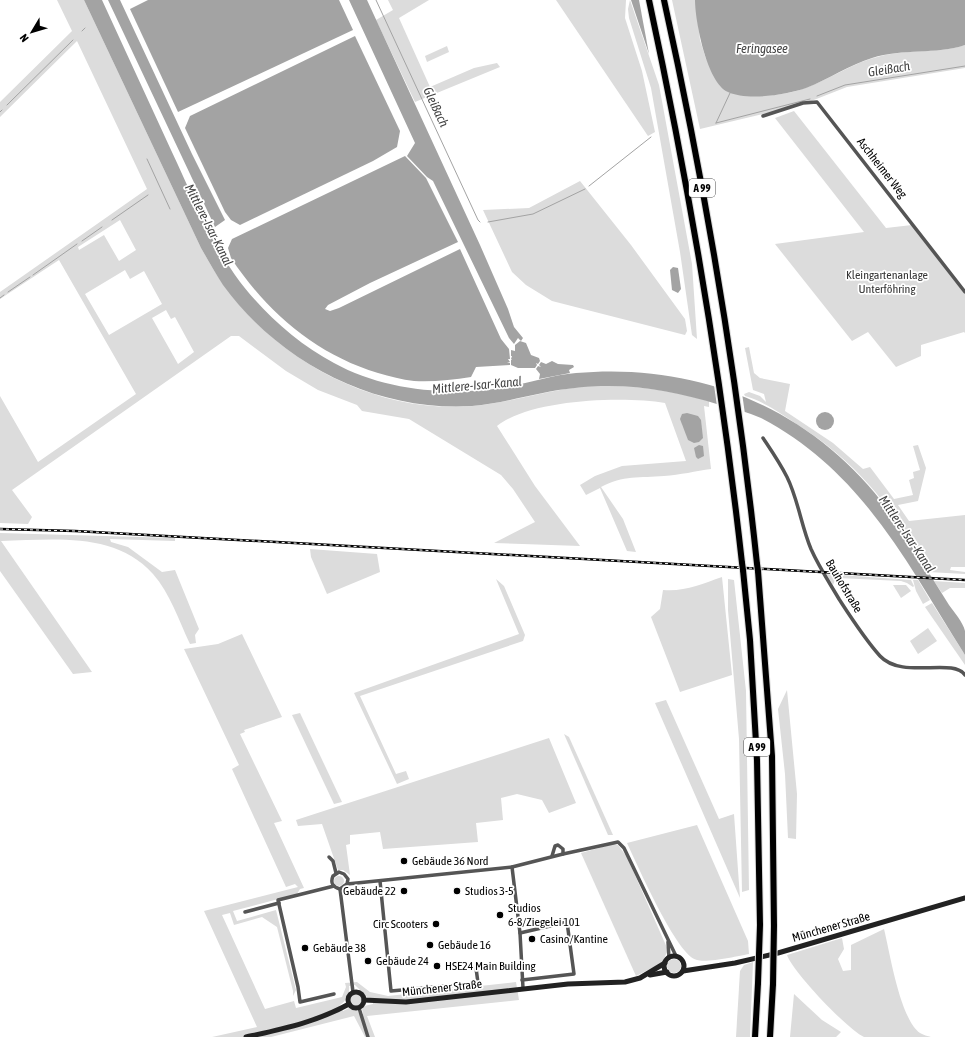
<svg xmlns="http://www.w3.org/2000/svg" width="965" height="1037" font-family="'Asap Condensed',sans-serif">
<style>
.green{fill:#dcdcdc;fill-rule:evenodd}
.water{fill:#a3a3a3}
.pier{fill:#fff}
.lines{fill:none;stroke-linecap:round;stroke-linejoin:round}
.stream{stroke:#a3a3a3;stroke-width:1}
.motorway-casing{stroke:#dbdbdb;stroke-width:8}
.minor{stroke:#555;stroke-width:3.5}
.secondary{stroke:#222;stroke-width:5}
.motorway{stroke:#000;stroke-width:6}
.rail-casing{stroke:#000;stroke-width:2.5}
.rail{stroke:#fff;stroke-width:1;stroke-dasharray:3;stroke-linecap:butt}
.motorway-bridge-casing{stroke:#dbdbdb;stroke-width:8;stroke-linecap:butt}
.motorway-bridge{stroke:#000;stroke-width:6}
.poi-dot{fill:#000;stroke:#fff;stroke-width:1.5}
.labels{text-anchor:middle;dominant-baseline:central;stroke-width:3.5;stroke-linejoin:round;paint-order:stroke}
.shield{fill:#fff;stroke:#4c4c4c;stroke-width:1}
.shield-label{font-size:11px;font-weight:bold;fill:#000}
.street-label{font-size:12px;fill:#000;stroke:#fff}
.park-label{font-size:12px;fill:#333;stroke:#fff}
.poi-label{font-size:12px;fill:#000;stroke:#fff;text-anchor:start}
.water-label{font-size:13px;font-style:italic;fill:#444;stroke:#fff}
</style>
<rect width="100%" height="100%" fill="#fff"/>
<g class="green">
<path d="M 57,0 L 84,0 L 201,248 C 208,260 215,273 223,284 C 279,362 376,414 473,406 C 508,403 540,392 574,388 C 620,382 665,389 709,401 L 709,407 L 704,406 L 711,469 C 696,471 680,475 664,476 C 640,478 623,475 601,487 L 623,519 L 636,552 L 627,551 L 600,488 L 586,495 L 580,485 L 595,476 L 622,466 L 686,461 L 665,403 C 623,396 531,399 497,426 L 535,486 L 580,546 L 494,543 L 535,522 L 513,489 L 501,475 L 409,419 L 362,411 L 357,405 L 318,390 L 286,371 L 239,336 L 231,336 L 12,490 L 32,517 L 28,524 L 0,523 L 0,396 L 38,462 L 136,394 L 59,260 L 0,299 L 0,292 L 147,189 L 77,41 L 0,117 L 0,102 L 72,31 ZM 120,220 L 136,250 L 119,261 L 104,235 L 79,250 L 78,247 ZM 125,270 L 130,279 L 144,271 L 162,304 L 109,335 L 85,294 ZM 166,310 L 171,319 L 175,317 L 194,352 L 178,364 L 152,318 Z"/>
<path d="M 388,0 L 429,0 L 399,18 L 430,87 L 474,68 L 497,63 L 500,67 L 415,102 L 376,20 L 393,10 Z"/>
<path d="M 556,0 L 626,0 L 625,18 L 642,71 L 655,132 L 648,136 Z"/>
<path d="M 630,0 L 659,85 L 692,264 L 697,339 L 692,335 L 680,252 L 651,88 L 629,18 L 628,9 Z"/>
<path d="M 672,0 L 695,0 L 700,40 L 706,59 L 751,96 C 769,96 787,95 805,88 C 831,79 853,62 881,56 C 908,49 938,54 965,45 L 965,68 L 847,87 L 801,105 L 700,129 Z"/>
<path d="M 447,46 L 449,52 L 427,62 L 425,56 Z"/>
<path d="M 794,111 L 886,228 L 912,225 L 965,294 L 965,333 L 964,332 L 921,345 L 921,356 L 896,367 L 868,332 L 852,341 L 775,244 L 864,232 L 775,118 Z"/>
<path d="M 580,181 L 631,245 L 685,319 L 687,331 L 685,335 L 552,301 L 526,285 L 512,272 L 483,210 L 529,208 Z"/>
<path d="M 749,347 L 754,373 L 760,378 L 790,384 L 785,411 L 833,443 L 863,469 L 870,467 L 894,499 L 913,495 L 909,480 L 914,478 L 913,472 L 920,470 L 913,446 L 918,445 L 926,468 L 918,501 L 898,505 L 909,521 L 965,515 L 965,567 L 951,567 L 950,570 L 965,572 L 965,574 L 928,572 C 910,543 893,511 870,486 C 849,462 825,442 798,425 C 782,414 763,401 745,396 L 744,394 L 749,392 L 760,396 L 766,402 L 764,394 L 753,390 L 745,348 Z"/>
<path d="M 0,533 L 175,538 L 175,541 L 110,539 L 111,542 L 128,547 L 162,572 L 175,570 L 199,629 L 195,635 L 196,643 L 190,644 C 179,621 170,593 153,574 C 115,531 52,540 1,541 L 92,672 L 73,674 L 0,571 Z"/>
<path d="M 310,549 L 377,554 L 380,572 L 327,594 L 311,557 Z"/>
<path d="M 826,574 L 911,580 L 914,586 L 913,587 L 907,583 L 901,581 L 838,578 L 835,580 L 833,585 Z"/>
<path d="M 722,577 L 732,675 L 680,692 L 651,617 L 660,609 L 663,590 C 684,592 702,584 722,577 Z"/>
<path d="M 496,579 L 504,586 L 525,635 L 523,641 L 360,696 L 396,774 L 406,771 L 409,779 L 397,784 L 354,693 L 519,634 Z"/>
<path d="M 728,579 L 734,580 L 746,691 L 749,890 L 742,892 L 739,739 L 728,610 Z"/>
<path d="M 913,580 L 918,580 L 930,600 L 923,604 L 916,591 Z"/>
<path d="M 934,581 L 965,583 L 965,588 L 950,588 L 942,593 Z"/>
<path d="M 893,585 L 906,585 L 911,591 L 901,598 Z"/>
<path d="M 932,603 L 965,655 L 965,665 L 925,607 Z"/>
<path d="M 928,628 L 937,641 L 918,654 L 910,641 Z"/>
<path d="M 242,634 L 282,717 L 244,730 L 245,732 L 240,734 L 282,821 L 274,823 L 304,888 L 300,889 L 297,894 L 233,911 L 237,921 L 276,910 L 296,990 L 293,996 L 293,991 L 277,927 L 262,917 L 234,925 L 230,913 L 222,915 L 265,1009 L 294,1001 L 296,1008 L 342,997 L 346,987 L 345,983 L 357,982 L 370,992 L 388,996 L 516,982 L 519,1000 L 367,1016 L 375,1037 L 365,1037 L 354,1016 L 271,1037 L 212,1037 L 257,1027 L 204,911 L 298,887 L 295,884 L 286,887 L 232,769 L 239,765 L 184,649 L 218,644 ZM 355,985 L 367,997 L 373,999 L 373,1004 L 364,1006 L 362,1009 L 363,1014 L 360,1015 L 357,1010 L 349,1008 L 343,1011 L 340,1005 C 346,1001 350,994 349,986 Z"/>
<path d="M 787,690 L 797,794 L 796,839 L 788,838 L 785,774 L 778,709 Z"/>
<path d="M 666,700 L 719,819 L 734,814 L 740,898 L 655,703 Z"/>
<path d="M 300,713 L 342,802 L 334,804 L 292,715 Z"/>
<path d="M 564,734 L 569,737 L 613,835 L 608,835 Z"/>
<path d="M 549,738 L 576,803 L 549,813 L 542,800 L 517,794 L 501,798 L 503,820 L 476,823 L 478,842 L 383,849 L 380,832 L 350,835 L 350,844 L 346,845 L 350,875 L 343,870 L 338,870 L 322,824 L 298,826 L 296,820 Z"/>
<path d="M 697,825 L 748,941 L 749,954 C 739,956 707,963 697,960 C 677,956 637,864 627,843 Z"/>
<path d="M 613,844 L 618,845 L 627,857 L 668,950 L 662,963 L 636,976 L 581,853 Z"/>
<circle cx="339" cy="881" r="5"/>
<path d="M 884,929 C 890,953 900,1019 920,1033 C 923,1035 928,1036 931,1037 C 920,1037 871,1037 864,1037 C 848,1030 792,971 787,955 L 842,938 L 844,949 L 838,959 L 843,971 L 851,970 L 851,945 Z"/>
<circle cx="674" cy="966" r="7"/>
<path d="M 753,962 L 750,1037 L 736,1037 L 740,971 L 744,965 Z"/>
<path d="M 794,994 L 822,1020 L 841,1032 L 836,1037 L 790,1037 Z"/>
<circle cx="356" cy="1000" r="6"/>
</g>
<g class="water">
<path d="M 84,0 L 102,0 C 125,50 148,100 171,150 C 190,190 209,238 235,275 C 260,310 296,343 334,363 C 383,390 446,396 501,388 C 527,384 551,375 576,373 C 711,361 831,418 904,533 C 919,557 934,581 949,605 C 954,612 963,622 965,631 C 965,638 965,648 965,655 C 907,563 862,471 761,418 C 748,412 733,409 720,405 C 672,390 625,382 575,388 C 541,391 507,403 472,406 C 375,412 280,363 223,285 C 215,273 208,260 201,248 Z"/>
<path d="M 108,0 L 120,0 L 192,154 L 225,220 L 215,227 Z"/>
<path d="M 148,0 L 339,0 L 353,30 L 178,112 L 130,9 Z"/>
<path d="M 349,0 L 367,0 L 480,245 L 508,309 L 514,327 L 523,338 L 521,341 L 518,338 L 514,344 L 509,338 L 433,181 L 427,177 L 407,156 L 415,143 Z"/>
<path d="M 631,0 L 639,0 L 649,54 Z"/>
<path d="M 695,0 L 965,0 L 965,45 C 936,55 903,48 872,58 C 849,65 829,79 806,88 C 786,95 747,101 728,92 C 707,83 695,21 695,0 Z"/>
<path d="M 355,36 L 400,131 L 397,147 L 373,161 L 240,225 L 231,220 L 225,212 L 185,128 L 190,116 Z"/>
<path d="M 405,156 L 426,178 L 458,242 L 370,283 L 328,305 L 325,309 L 330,311 L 339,308 L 460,249 L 501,339 L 509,349 L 510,359 L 508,359 L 510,362 L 507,363 L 510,363 L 510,365 L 476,367 L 471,377 C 452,380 433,382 414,381 C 402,380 390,376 378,373 C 315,354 267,312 231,258 L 228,248 L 232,239 Z"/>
<path d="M 673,267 L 678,268 L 681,289 L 678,293 L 672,290 L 670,270 Z"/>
<path d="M 520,341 L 526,343 L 531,355 L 539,358 L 540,361 L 538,364 L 536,363 L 537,365 L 535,368 L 518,368 L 511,365 L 511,360 L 512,359 L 511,359 L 512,356 L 511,356 L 511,350 L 515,351 L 515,345 Z"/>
<path d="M 552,361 L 558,364 L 573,365 L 574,367 L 569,370 L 570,373 L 539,379 L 540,374 L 536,369 L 538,366 L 541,367 L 539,365 L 541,362 L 546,364 Z"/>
<circle cx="825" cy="421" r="9"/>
<path d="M 687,413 L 698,416 L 701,420 L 703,438 L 699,442 L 694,443 L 688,440 L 680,419 L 682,414 Z"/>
<path d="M 699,445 L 703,446 L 704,456 L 698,459 L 696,457 L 694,448 Z"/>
</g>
<path class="pier" d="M 714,385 L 742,393 L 745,414 L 717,406 Z"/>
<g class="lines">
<g class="stream">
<path d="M 376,0 L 478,220 L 480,222"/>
<path d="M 82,31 L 85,28"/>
<path d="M 817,96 L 845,85 L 965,66"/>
<path d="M 7,105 L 73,40"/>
<path d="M 0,112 L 2,110"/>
<path d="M 716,123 L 810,99"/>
<path d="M 716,123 L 730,93"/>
<path d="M 147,159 L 170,209"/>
<path d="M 589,186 L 651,137"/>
<path d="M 112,220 L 148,195"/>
<path d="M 488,222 L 533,214 L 585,189"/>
<path d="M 82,241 L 102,227"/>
<path d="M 33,275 L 77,244"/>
<path d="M 8,292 L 30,277"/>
<path d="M 0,298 L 4,295"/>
</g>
<g class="motorway-casing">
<g id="motorway">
<path d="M 649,0 C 689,186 721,374 742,563"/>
<path d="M 664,0 C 705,186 737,374 757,564"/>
<path d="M 743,570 L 750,640 L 757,760 L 760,925"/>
<path d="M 758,571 L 772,756 L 774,926"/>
<path d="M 755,1037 L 758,983"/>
<path d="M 770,1037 L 773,984"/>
</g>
</g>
<g class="minor">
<path d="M 763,116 L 803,103 L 817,102 L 965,292"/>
<path d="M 763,438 C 771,450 780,463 787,477 C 798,499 801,525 811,549 C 819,567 829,582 839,599 C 852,619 864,638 880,656 C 902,680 953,657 965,675"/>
<path d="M 552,856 L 555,846 L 558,845 L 563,849 L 563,854"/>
<path d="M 329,857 L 333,861 L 336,873"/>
<path d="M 512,867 L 520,933 L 523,988"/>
<path d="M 380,881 L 391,991 L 478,983 L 476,968"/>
<path d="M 347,884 L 348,879 L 344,874 L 339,872 L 333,876 C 330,883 333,887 340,889 L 347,884 L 512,867 L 563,854 L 618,842 L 624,848 L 676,956"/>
<path d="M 334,886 L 278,900 L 298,987 L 300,1002 L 334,994"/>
<path d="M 340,889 L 353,992"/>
<path d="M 245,912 L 279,903"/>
<path d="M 520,933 L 567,922 L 574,974 L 522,980"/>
<path d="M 668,942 L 669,958"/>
<path d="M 359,1008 L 368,1037"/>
</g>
<g class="secondary">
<circle cx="674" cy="966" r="10"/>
<path d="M 683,971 L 735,963 L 778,953 L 965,898"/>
<path d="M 650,975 L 667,972"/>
<circle cx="356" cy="1000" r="8"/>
<path d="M 364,1000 L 406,1002 L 568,984 L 625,982 L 640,978 L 665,963"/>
<path d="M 246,1037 C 282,1029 317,1022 349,1004"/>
</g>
<use href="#motorway" class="motorway"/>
<g class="rail-casing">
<path id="rail" d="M 0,529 L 75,531 L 965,580"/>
</g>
<use href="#rail" class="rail"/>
<g class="motorway-bridge-casing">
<g id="motorway-bridge">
<path d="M 742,563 L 743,570"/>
<path d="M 757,564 L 758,571"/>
<path d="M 758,983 L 760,925"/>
<path d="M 773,984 L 774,926"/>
</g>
</g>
<use href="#motorway-bridge" class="motorway-bridge"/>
</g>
<g class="poi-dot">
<circle cx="404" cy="861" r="4"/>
<circle cx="404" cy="891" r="4"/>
<circle cx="457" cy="891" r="4"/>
<circle cx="500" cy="915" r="4"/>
<circle cx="436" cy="924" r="4"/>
<circle cx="532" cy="939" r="4"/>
<circle cx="430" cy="945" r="4"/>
<circle cx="305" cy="948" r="4"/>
<circle cx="368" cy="961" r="4"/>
<circle cx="437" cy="966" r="4"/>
</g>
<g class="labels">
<g class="shield">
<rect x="689" y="179" width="26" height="18" rx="3"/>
<rect x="744" y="738" width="26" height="18" rx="3"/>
</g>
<g class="shield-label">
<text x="702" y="188">A 99</text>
<text x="757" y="747">A 99</text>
</g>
<g class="street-label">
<text transform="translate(882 168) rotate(52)">Aschheimer Weg</text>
<text transform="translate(844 586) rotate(59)">Bauhofstraße</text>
<text transform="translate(831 927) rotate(-16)">Münchener Straße</text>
<text transform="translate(442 988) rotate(-6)">Münchener Straße</text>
</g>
<g class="park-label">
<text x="887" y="275">Kleingartenanlage<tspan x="887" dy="14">Unterföhring</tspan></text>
</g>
<g class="poi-label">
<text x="412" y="861">Gebäude 36 Nord</text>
<text x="396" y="891" text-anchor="end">Gebäude 22</text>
<text x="465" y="891">Studios 3-5</text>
<text x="508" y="908">Studios<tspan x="508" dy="14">6-8/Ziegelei 101</tspan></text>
<text x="428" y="924" text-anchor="end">Circ Scooters</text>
<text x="540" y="939">Casino/Kantine</text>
<text x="438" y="945">Gebäude 16</text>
<text x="313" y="948">Gebäude 38</text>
<text x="376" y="961">Gebäude 24</text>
<text x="445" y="966">HSE24 Main Building</text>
</g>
<g class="water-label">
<text x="762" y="48">Feringasee</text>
<text transform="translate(889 69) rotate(-9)">Gleißach</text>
<text transform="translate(436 107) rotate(65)">Gleißach</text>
<text transform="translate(209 225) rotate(63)">Mittlere-Isar-Kanal</text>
<text transform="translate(477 385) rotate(-5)">Mittlere-Isar-Kanal</text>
<text transform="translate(907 534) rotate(56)">Mittlere-Isar-Kanal</text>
</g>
</g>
<g transform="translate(32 32) rotate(232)" stroke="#ffffff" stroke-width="3" paint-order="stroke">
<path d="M0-3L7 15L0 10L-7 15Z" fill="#000000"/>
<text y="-6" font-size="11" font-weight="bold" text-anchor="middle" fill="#000000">N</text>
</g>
</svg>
